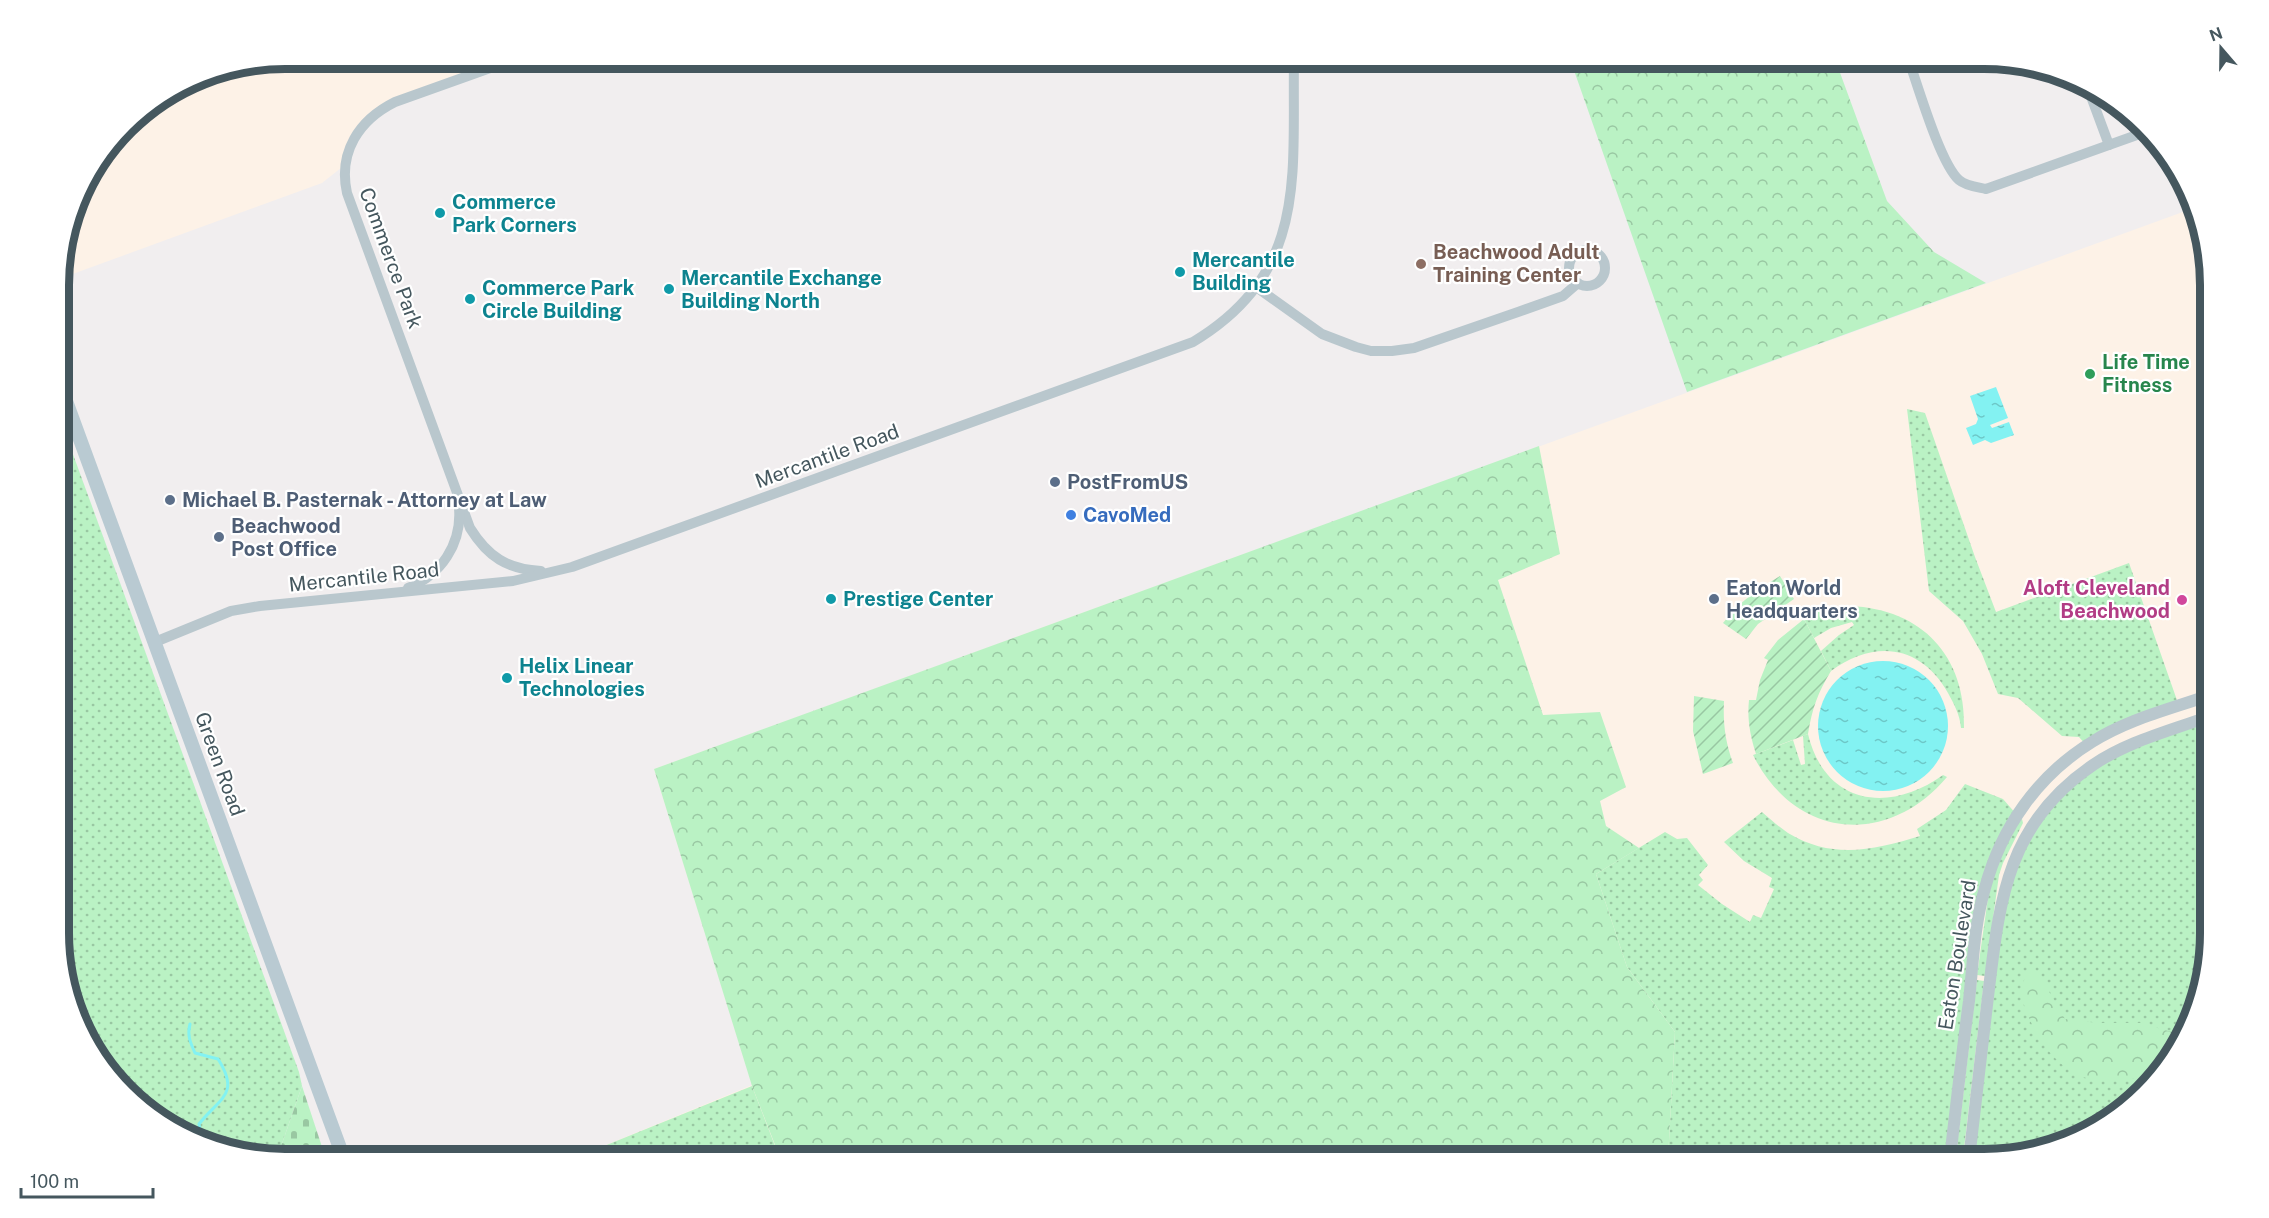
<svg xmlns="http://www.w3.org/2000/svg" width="2269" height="1218" font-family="'Public Sans',sans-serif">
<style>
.commercial{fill:#fdf2e7}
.grass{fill:url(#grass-dots)}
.forest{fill:url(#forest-crowns)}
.cemetery{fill:url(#cemetery-stones)}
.garden{fill:url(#garden-furrows)}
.water{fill:url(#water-ripples)}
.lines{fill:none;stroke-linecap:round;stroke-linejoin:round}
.stream{stroke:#83f2f2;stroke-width:3}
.minor{stroke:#b9c7cd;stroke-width:10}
.tertiary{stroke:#b9c7cd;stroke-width:12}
.secondary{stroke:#b9cad2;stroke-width:14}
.culture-dot{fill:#0f9aa8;stroke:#fff;stroke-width:2}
.education-dot{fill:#8d6e63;stroke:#fff;stroke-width:2}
.leisure-dot{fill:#2e9e5b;stroke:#fff;stroke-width:2}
.service-dot{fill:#5c6f8a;stroke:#fff;stroke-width:2}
.shop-dot{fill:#3f7fe0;stroke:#fff;stroke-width:2}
.hotel-dot{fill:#d1479c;stroke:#fff;stroke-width:2}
.labels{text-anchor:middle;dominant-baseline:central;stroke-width:4.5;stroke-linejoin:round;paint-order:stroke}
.culture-label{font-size:20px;font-weight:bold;fill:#0d838f;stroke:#fff;text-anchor:start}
.education-label{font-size:20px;font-weight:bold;fill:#785e54;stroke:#fff;text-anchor:start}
.street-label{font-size:20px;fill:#45575e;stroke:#fff}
.leisure-label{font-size:20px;font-weight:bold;fill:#27864d;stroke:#fff;text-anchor:start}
.service-label{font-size:20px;font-weight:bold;fill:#4e5e75;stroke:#fff;text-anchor:start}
.shop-label{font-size:20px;font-weight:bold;fill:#366cbe;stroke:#fff;text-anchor:start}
.hotel-label{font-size:20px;font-weight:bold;fill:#b23c85;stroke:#fff;text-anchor:end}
.rim{fill:none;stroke:#45575e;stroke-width:8}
</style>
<defs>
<pattern id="grass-dots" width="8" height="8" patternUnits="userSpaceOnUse" patternTransform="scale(1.5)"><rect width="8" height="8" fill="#baf2c4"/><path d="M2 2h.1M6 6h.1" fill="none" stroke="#99c7a2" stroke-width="1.8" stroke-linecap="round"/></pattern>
<pattern id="forest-crowns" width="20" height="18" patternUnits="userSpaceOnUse" patternTransform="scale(1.5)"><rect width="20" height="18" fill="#baf2c4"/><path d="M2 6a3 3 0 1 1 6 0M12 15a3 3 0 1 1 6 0" fill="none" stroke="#99c7a2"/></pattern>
<pattern id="cemetery-stones" width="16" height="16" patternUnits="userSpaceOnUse" patternTransform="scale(1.5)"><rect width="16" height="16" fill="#baf2c4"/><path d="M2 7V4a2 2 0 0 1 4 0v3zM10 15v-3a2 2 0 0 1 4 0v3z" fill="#99c7a2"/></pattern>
<pattern id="garden-furrows" width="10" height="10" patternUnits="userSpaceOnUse" patternTransform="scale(1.5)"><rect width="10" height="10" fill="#baf2c4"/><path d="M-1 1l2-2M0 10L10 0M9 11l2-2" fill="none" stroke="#99c7a2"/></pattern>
<pattern id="water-ripples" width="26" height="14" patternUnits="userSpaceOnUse" patternTransform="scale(1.5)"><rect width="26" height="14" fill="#83f2f2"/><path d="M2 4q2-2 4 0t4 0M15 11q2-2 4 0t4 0" fill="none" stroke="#6dc7c7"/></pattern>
</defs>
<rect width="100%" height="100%" fill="#f1eeef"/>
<g class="commercial">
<path d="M 285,59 L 518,59 L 395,102 L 368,120 L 346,164 L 322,183 L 59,279 L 59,270 L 82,185 L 135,115 L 199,76 Z"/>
<path d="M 2191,209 L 2209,256 L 2210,933 L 2187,1033 L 2154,1083 L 2110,1122 L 2056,1148 L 1998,1159 L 572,1159 L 752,1085 L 654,769 Z"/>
</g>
<g class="grass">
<path d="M 1907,409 L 1925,413 L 1975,557 L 1996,612 L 2129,563 L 2179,706 L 2086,745 L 2079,737 L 2062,736 L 2018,698 L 1998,694 L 1982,654 L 1963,621 L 1929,591 Z"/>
<path d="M 59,416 L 299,1072 L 302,1086 L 277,1158 L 185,1136 L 105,1071 L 76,1019 L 60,963 Z"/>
<path d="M 1850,606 C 1922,609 1966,656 1964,728 L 1961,728 C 1960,715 1954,704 1948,693 C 1921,645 1875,639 1831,671 L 1821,651 L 1839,635 L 1854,625 L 1852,622 L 1831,628 L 1814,638 L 1804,619 L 1817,612 Z"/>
<path d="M 2210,716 L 2210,933 L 2187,1033 L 2154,1083 L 2110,1122 L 2056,1148 L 1998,1159 L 1974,1159 L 1997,920 L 2031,828 L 2092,765 Z"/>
<path d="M 1808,734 C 1825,805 1889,814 1943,775 L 1947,777 C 1887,848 1795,839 1753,755 L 1793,740 L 1801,765 L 1805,764 L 1803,736 Z"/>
<path d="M 1965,784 L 2003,799 L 2017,815 L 1984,889 L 1950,1159 L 1668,1159 L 1675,1032 L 1627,967 L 1596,874 L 1665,832 L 1677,839 L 1687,838 L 1708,865 L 1699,875 L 1703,880 L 1698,885 L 1722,904 L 1750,922 L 1753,915 L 1761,918 L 1774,889 L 1769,887 L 1772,878 L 1744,861 L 1724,842 L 1762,812 C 1770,819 1779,827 1788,833 C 1833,860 1874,850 1920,836 L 1917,829 L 1946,810 Z"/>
<path d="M 2022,819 L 2023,823 L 2003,863 L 1999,875 L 1985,976 L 1977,975 L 1988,898 L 1997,863 L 2020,820 Z"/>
<path d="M 1977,980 L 1984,981 L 1963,1157 L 1958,1159 L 1956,1155 Z"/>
<path d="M 752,1086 L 777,1151 L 771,1159 L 572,1159 Z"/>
</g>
<g class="forest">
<path d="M 1570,59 L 1835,59 L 1887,201 L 1934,252 L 1986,283 L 1687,392 Z"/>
<path d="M 1539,446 L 1560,554 L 1498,580 L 1543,715 L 1600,712 L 1626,787 L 1600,801 L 1606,826 L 1639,848 L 1596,874 L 1627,967 L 1675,1032 L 1668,1159 L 771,1159 L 777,1150 L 752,1086 L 654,769 Z"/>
<path d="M 2028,970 L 2044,983 L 2065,1019 L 2098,1023 L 2141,1023 L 2185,1036 L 2152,1084 C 2131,1072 2112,1084 2093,1080 C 2059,1072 2037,1041 2026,1010 C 2024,1005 2021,997 2021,992 C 2021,985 2026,977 2028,970 Z"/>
</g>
<path class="cemetery" d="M 302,1086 L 326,1159 L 277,1158 Z"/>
<g class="garden">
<path d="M 1780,576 L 1794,599 L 1758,624 L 1746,639 L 1723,623 C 1739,602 1758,589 1780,576 Z"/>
<path d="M 1804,619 L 1831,671 C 1818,692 1812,709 1808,734 L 1756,754 C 1750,735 1747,719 1749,700 L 1756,700 L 1760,680 L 1768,660 L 1764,658 L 1778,640 Z"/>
<path d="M 1694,696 L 1724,701 C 1723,723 1725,741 1733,763 L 1703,774 L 1693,731 Z"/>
</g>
<g class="water">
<path d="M 1996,387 L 2008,418 L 1990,425 L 1992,428 L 2009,422 L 2014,435 L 1991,443 L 1985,440 L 1973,445 L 1966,428 L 1976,424 L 1978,419 L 1970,396 Z"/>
<circle cx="1883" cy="726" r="65"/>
</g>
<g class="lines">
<path class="stream" d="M 190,1024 C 187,1035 190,1042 195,1053 L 218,1059 C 241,1095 219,1098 199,1124 L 202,1140"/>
<g class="minor">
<path d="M 518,58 L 395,102 C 359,120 338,152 347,193 L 470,528 C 488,557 507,569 541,571"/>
<path d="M 1908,58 C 1918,86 1940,163 1959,180 C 1966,186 1977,187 1986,189 L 2148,131"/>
<path d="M 2086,83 L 2109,145"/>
<circle cx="1587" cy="268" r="18"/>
<path d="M 1256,287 L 1322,334 L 1356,347 L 1371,351 L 1392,351 L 1414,348 L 1518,312 L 1563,296 L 1578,283"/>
<path d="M 408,588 C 441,575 462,544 459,508"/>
<path d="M 155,642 L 231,611 L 260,606 L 513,581 L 572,567 L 1193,342 C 1309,272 1292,176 1294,58"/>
</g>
<g class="tertiary">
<path d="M 1950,1159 C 1956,1106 1962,1054 1969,1001 C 1973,964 1974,925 1985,888 C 2001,828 2038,775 2092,742 C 2128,719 2171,709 2210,695"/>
<path d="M 1969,1159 C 1975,1108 1981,1056 1987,1005 C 1999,907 2003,826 2093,765 C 2128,741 2170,731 2210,716"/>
</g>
<path class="secondary" d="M 59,382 L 344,1159"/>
</g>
<g class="culture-dot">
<circle cx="440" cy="213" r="6"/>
<circle cx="1180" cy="272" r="6"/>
<circle cx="669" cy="289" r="6"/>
<circle cx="470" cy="299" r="6"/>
<circle cx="831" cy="599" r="6"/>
<circle cx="507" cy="678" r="6"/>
</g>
<circle class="education-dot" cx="1421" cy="264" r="6"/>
<circle class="leisure-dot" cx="2090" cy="374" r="6"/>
<g class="service-dot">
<circle cx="1055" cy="482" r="6"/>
<circle cx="170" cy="500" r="6"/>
<circle cx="219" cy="537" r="6"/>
<circle cx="1714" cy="599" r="6"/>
</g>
<circle class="shop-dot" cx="1071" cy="515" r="6"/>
<circle class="hotel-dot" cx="2182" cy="600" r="6"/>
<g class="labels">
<g class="culture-label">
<text x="452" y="202">Commerce<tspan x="452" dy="23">Park Corners</tspan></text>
<text x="1192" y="260">Mercantile<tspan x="1192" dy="23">Building</tspan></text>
<text x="681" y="278">Mercantile Exchange<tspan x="681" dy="23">Building North</tspan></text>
<text x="482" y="288">Commerce Park<tspan x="482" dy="23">Circle Building</tspan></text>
<text x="843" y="599">Prestige Center</text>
<text x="519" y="666">Helix Linear<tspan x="519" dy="23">Technologies</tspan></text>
</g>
<g class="education-label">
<text x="1433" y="252">Beachwood Adult<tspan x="1433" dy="23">Training Center</tspan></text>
</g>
<g class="street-label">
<text transform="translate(391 258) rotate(70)">Commerce Park</text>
<text transform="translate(827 456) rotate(-20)">Mercantile Road</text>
<text transform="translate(364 577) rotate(-6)">Mercantile Road</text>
<text transform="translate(220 764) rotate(70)">Green Road</text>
<text transform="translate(1957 955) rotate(-81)">Eaton Boulevard</text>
</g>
<g class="leisure-label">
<text x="2102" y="362">Life Time<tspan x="2102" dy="23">Fitness</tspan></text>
</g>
<g class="service-label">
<text x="1067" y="482">PostFromUS</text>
<text x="182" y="500">Michael B. Pasternak - Attorney at Law</text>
<text x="231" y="526">Beachwood<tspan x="231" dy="23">Post Office</tspan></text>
<text x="1726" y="588">Eaton World<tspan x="1726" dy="23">Headquarters</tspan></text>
</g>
<g class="shop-label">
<text x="1083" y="515">CavoMed</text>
</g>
<g class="hotel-label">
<text x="2170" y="588">Aloft Cleveland<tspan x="2170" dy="23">Beachwood</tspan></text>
</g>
</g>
<path d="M0 0H2269V1218H0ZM285 69H1984A216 216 0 0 1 2200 285V933A216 216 0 0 1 1984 1149H285A216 216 0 0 1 69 933V285A216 216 0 0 1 285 69Z" fill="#fff" fill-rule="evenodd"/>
<path class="rim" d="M285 69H1984A216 216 0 0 1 2200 285V933A216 216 0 0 1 1984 1149H285A216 216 0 0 1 69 933V285A216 216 0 0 1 285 69Z"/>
<g transform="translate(2221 48) rotate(340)" stroke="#ffffff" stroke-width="4.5" paint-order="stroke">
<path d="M0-4.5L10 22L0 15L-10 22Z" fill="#45575e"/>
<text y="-9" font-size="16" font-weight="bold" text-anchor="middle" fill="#45575e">N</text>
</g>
<path d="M21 1188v9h132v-9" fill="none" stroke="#45575e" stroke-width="3"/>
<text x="30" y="1188" font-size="18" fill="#45575e" stroke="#ffffff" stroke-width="4.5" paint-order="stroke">100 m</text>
</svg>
